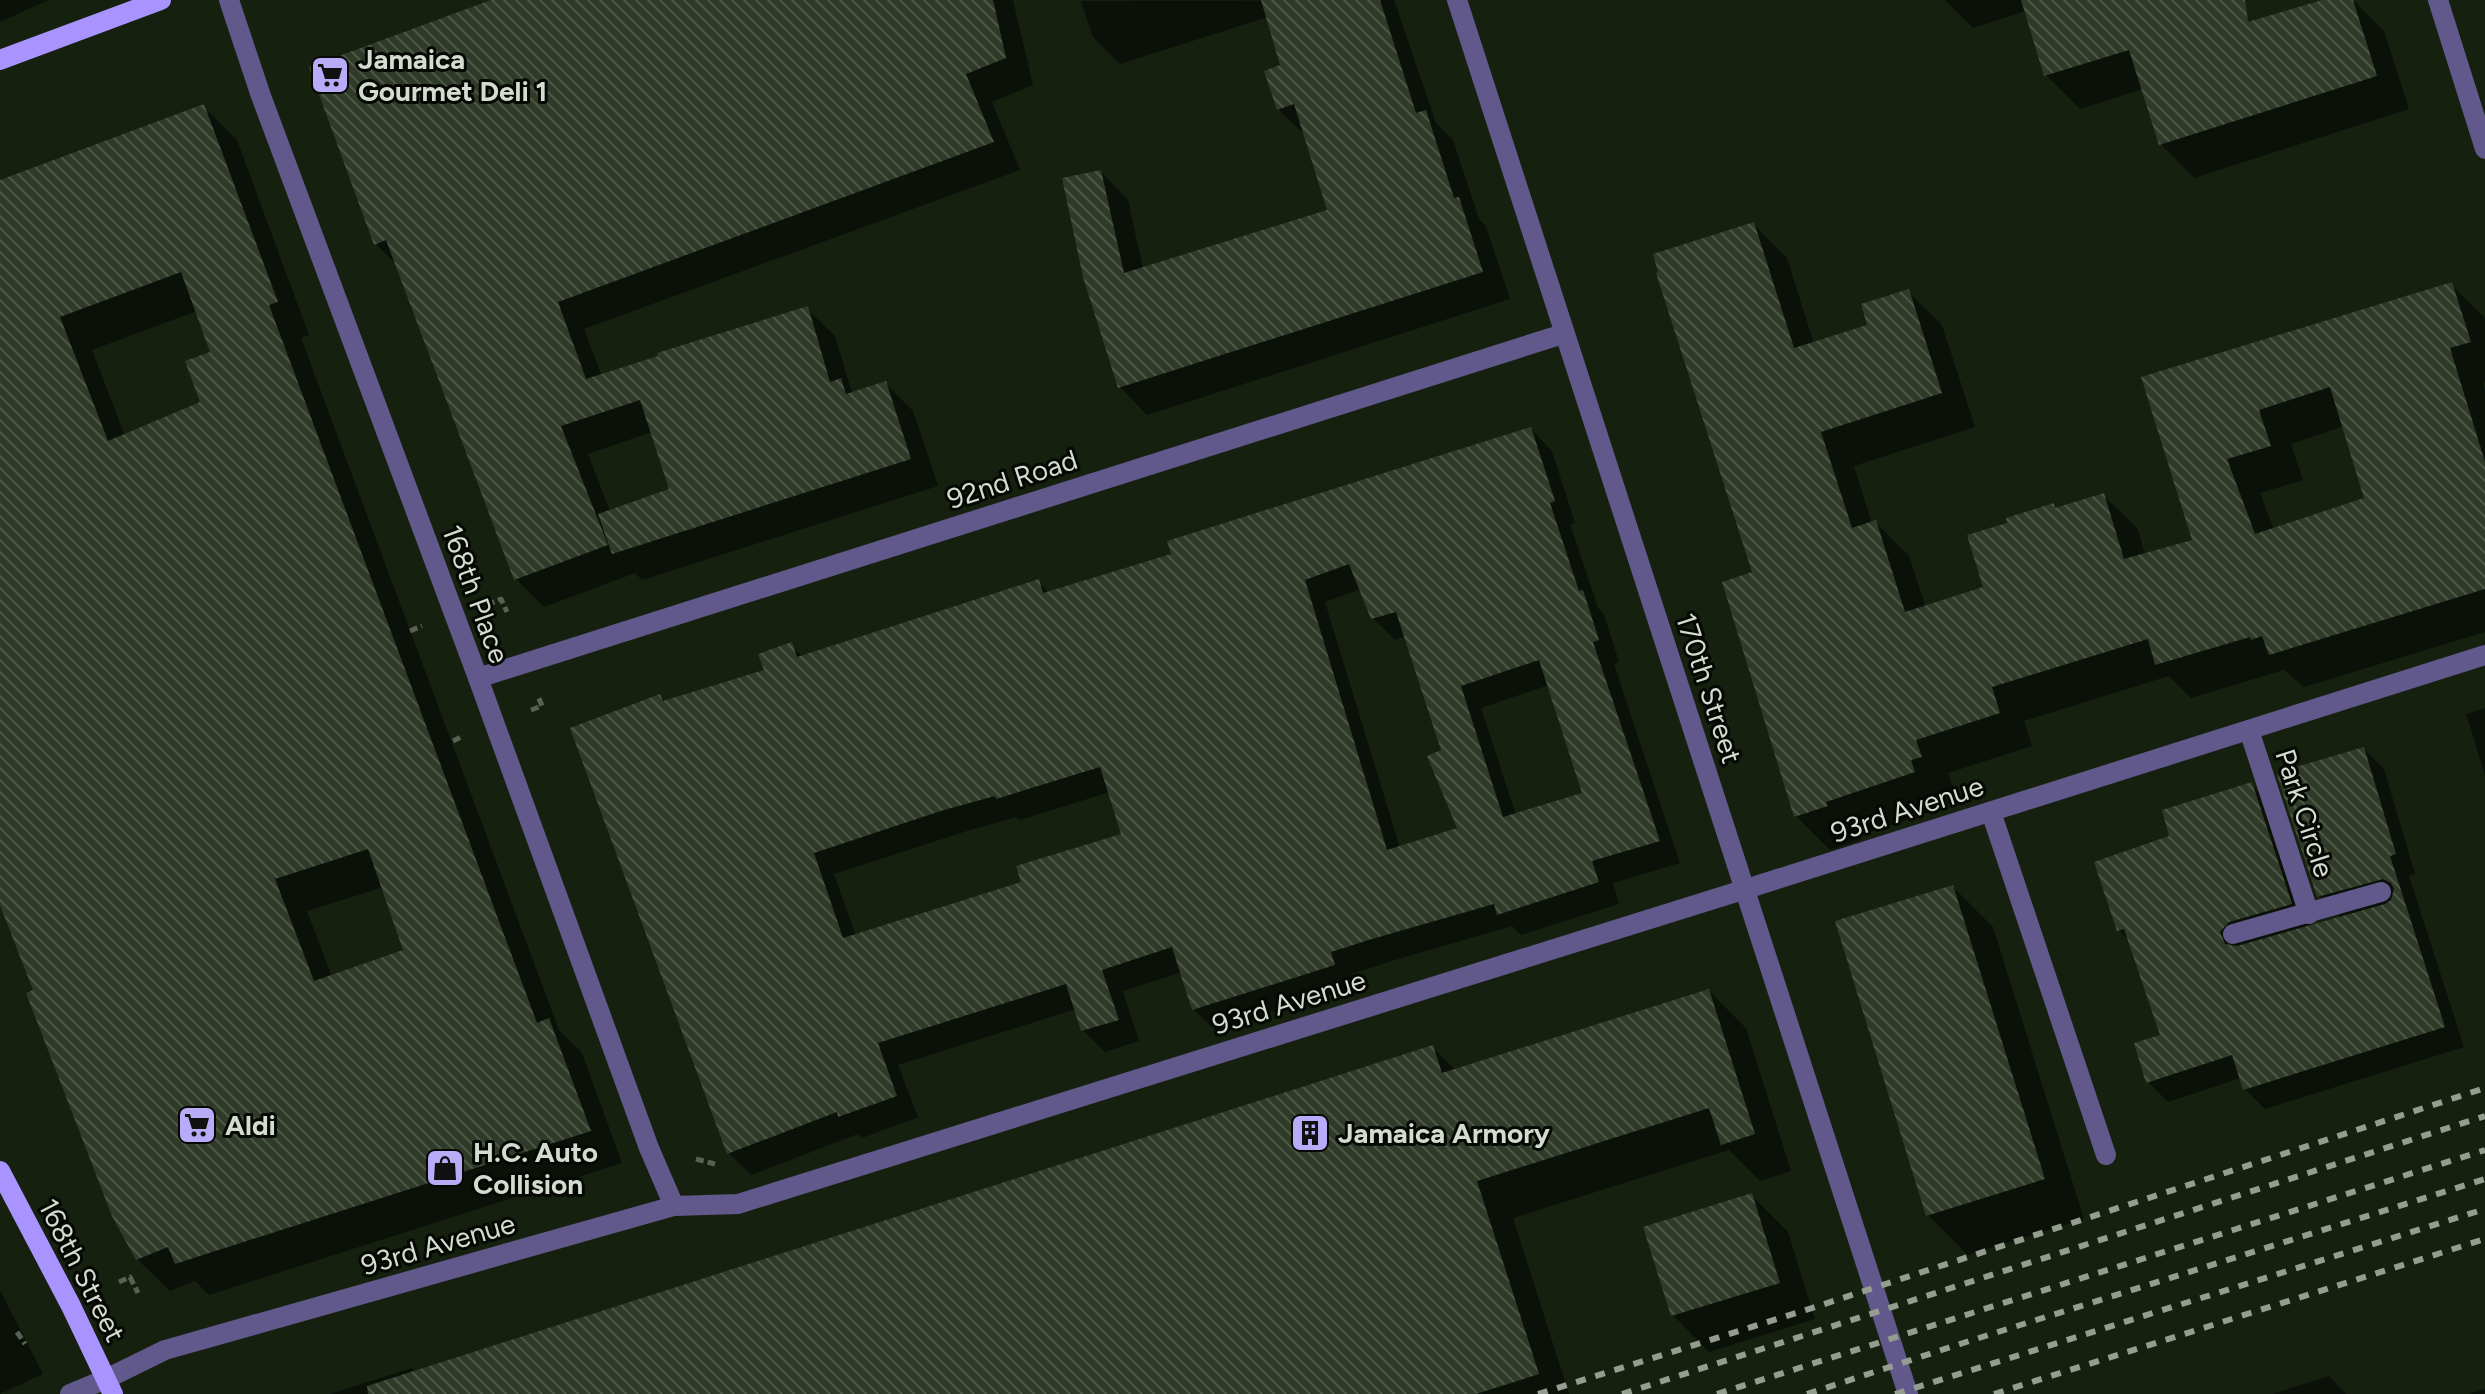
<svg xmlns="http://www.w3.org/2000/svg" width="2485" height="1394" font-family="Figtree,sans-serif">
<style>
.shadow{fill:#0007;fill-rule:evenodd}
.building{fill:url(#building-back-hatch);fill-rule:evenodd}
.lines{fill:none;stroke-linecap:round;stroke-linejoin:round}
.path{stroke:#586253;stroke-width:5;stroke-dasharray:8 4;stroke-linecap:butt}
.service{stroke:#61588b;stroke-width:20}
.minor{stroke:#61588b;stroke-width:20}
.tertiary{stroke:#61588b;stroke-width:20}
.primary{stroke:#a993fe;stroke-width:20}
.rail{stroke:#959d90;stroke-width:6;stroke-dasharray:10 10;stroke-linecap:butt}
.labels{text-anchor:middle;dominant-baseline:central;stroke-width:6;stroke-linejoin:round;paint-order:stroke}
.poi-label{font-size:28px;font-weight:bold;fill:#d4dbd0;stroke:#050803;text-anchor:start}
.street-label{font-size:28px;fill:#d4dbd0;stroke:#050803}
</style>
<defs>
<pattern id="building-back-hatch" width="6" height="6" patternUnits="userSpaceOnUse" patternTransform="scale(2)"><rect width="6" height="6" fill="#2f3b28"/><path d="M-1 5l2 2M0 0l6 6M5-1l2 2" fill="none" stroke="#4c5746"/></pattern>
</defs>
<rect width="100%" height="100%" fill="#15200f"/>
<g class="shadow">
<path d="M 0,0 L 49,0 L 0,22 Z"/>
<path d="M 495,0 L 1013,0 L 1033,85 L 992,102 L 1020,170 L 584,329 L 602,377 L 807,309 L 835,336 L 851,390 L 854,394 L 886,384 L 913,411 L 938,486 L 642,580 L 635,573 L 544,607 L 516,579 L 398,266 L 376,244 ZM 652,432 L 671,490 L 610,511 L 588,454 Z"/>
<path d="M 1394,0 L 1436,123 L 1453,140 L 1479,219 L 1486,226 L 1510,299 L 1147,415 L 1120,387 L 1101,172 L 1128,200 L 1143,269 L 1330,211 L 1306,136 L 1278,109 L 1283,67 L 1268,17 L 1120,64 L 1093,37 L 1081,1 Z"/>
<path d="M 1945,0 L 2164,0 L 2229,34 L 2343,0 L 2353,0 L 2384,31 L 2409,109 L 2194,178 L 2161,144 L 2143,89 L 2080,109 L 2046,75 L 2026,11 L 1973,28 Z"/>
<path d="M 204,107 L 237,140 L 309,335 L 301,338 L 559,1030 L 582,1053 L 622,1163 L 209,1295 L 195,1281 L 170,1291 L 137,1259 L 0,900 L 0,183 ZM 197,311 L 213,353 L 202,403 L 125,436 L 92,350 ZM 384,887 L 407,951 L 332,977 L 307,911 Z"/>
<path d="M 1753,224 L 1787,258 L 1814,344 L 1870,327 L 1908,292 L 1942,325 L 1975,427 L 1854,466 L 1872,524 L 1876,523 L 1909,556 L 1926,608 L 1985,589 L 2009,525 L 2054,506 L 2058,509 L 2104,496 L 2138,529 L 2145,555 L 2194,541 L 2143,378 L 2451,285 L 2485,318 L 2485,381 L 2483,382 L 2485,390 L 2485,632 L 2304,687 L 2284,670 L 2191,698 L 2169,676 L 2024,721 L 2032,746 L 1948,773 L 1954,790 L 1944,794 L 1948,806 L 1859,836 L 1860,840 L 1830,850 L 1796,816 L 1754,574 ZM 2344,426 L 2366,500 L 2274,530 L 2260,493 L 2303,480 L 2291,444 Z"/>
<path d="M 1531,429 L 1552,451 L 1575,523 L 1570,524 L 1598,608 L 1604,614 L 1619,662 L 1614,664 L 1680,863 L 1613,883 L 1619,904 L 1521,935 L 1512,926 L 1395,960 L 1351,974 L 1355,987 L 1215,1030 L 1193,1009 L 1182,972 L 1123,991 L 1139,1041 L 1105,1052 L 1083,1030 L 1076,1009 L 898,1065 L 918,1117 L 862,1138 L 858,1134 L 751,1175 L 729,1153 L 660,696 L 666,702 L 766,671 L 791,645 L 803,657 L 1039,582 L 1050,593 L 1174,555 ZM 1361,589 L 1373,618 L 1395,640 L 1406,636 L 1444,751 L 1460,830 L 1400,848 L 1325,602 ZM 1549,685 L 1585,794 L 1516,815 L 1481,708 ZM 1110,792 L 1124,835 L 1024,883 L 856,936 L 834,874 L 967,831 L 1016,817 L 1020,820 Z"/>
<path d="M 2485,708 L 2485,775 L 2466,714 Z"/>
<path d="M 2364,749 L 2384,769 L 2415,874 L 2409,876 L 2464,1047 L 2265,1109 L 2245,1089 L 2241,1078 L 2168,1102 L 2148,1082 L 2163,1036 L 2131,942 L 2119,930 L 2172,837 L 2252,785 L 2272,805 L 2312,927 L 2342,919 L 2319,896 Z"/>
<path d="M 1953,887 L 1993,927 L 2084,1219 L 1968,1255 L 1928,1215 Z"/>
<path d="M 1709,991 L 1746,1028 L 1791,1171 L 1760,1181 L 1729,1150 L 1513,1218 L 1569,1394 L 330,1394 L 412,1368 L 416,1372 L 1433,1047 L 1456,1071 Z"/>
<path d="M 1751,1195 L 1788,1232 L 1815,1319 L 1709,1352 L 1673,1315 L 1646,1228 Z"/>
<path d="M 0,1290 L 43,1374 L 0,1394 Z"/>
<path d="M 2329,1376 L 2346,1394 L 2272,1394 Z"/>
<path d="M 2485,1389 L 2485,1394 L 2469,1394 Z"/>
</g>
<g class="building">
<path d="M 491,0 L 993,0 L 1006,58 L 966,74 L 994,142 L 558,302 L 586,379 L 658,356 L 657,353 L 808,306 L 830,382 L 841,378 L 846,394 L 886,381 L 911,459 L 612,554 L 598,514 L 669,489 L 640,400 L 561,426 L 608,545 L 514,580 L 386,240 L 374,245 L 309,67 Z"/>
<path d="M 1261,0 L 1380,0 L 1416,113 L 1426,110 L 1454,198 L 1459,197 L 1483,272 L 1118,388 L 1083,277 L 1062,178 L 1101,170 L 1124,273 L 1327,210 L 1294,104 L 1277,110 L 1264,71 L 1280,65 Z"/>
<path d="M 2021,0 L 2245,0 L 2248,22 L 2322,0 L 2353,0 L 2377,76 L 2159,145 L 2129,50 L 2044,76 Z"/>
<path d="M 204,104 L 278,302 L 269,305 L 537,1023 L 549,1018 L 591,1131 L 175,1264 L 168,1247 L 136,1260 L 112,1216 L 26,993 L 33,990 L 0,905 L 0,180 ZM 181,272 L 210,352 L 185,361 L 200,402 L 108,441 L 60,317 ZM 368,849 L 403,950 L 314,981 L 275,879 Z"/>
<path d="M 1754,222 L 1794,348 L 1867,325 L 1861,304 L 1909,289 L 1942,393 L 1821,432 L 1852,528 L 1876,520 L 1905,612 L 1983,587 L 1967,535 L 2007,523 L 2006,518 L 2054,503 L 2055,508 L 2104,493 L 2124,559 L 2192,540 L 2141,377 L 2452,282 L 2471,342 L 2450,348 L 2485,462 L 2485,589 L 2269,655 L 2262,636 L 2251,640 L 2250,637 L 2155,665 L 2148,639 L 1992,687 L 2000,713 L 1916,740 L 1922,757 L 1911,760 L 1915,772 L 1826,802 L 1828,806 L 1794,817 L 1722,582 L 1752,572 L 1656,273 L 1658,272 L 1653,254 ZM 2330,387 L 2364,498 L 2255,534 L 2227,459 L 2271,446 L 2259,410 Z"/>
<path d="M 1531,427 L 1555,501 L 1550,503 L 1579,591 L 1583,590 L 1599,640 L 1593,642 L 1660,841 L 1592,861 L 1599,882 L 1497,915 L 1494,904 L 1372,939 L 1331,952 L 1335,965 L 1192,1010 L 1172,947 L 1102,970 L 1119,1020 L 1081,1031 L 1066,984 L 878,1043 L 897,1096 L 838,1117 L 837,1112 L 727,1154 L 570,728 L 660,694 L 663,701 L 764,670 L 758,654 L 792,642 L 797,657 L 1039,579 L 1043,593 L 1171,554 L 1167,541 ZM 1349,564 L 1371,619 L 1396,612 L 1441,750 L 1427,756 L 1457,828 L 1387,850 L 1305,580 ZM 1539,660 L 1582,793 L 1503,817 L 1461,686 ZM 1100,767 L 1121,834 L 1016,866 L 1021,882 L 843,938 L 814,853 L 944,810 L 995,796 L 996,799 Z"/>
<path d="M 2364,747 L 2396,854 L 2390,856 L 2445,1027 L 2243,1090 L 2232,1055 L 2146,1083 L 2134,1043 L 2160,1035 L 2124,929 L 2117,931 L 2094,862 L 2169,836 L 2162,810 L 2252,782 L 2292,904 L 2229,922 L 2220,932 L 2225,944 L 2237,946 L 2385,904 L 2391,900 L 2394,889 L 2391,883 L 2383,879 L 2317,897 L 2277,775 L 2290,771 L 2289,769 Z"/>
<path d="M 1953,885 L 2045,1179 L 1926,1216 L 1835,921 Z"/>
<path d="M 1709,989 L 1755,1134 L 1721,1145 L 1709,1108 L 1477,1181 L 1539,1374 L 1476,1394 L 368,1394 L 367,1386 L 1433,1045 L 1442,1073 Z"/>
<path d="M 1752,1193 L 1780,1283 L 1671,1316 L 1643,1227 Z"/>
</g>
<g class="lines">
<g class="path">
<path d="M 487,605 L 501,599 L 507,612"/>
<path d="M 410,631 L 422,626"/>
<path d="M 531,710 L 542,706 L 538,696"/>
<path d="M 453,741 L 463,736"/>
<path d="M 696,1159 L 715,1164"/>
<path d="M 119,1282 L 130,1277 L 138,1293"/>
<path d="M 17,1332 L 25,1344"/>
</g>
<path class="service" d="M 1991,812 L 2106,1155"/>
<g class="minor">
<path d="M 229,0 L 261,96 L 478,678 L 649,1148 L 674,1206"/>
<path d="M 1457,0 L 1908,1394"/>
<path d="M 2438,0 L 2485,149"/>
<path d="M 478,678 L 1563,334"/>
<path d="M 2249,730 L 2309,914"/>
<path d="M 2233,934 L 2381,892"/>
<path d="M 106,1379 L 165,1350 L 674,1206 L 738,1204 L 1746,889 L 2485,655"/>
</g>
<path class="tertiary" d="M 70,1394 L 106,1379"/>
<g class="primary">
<path d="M 0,60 L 161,0"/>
<path d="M 0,1171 L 71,1306 L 113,1394"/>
</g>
<g class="rail">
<path d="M 1538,1394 L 1809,1309 L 2485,1088"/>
<path d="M 1622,1394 L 2485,1116"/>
<path d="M 1717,1394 L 2485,1150"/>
<path d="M 1807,1394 L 1963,1343 L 2485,1179"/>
<path d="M 1895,1394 L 2485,1209"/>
<path d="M 1994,1394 L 2485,1239"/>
</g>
</g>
<defs>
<g id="supermarket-square" transform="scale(2)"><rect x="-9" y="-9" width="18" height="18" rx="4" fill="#b8abf7" stroke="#050803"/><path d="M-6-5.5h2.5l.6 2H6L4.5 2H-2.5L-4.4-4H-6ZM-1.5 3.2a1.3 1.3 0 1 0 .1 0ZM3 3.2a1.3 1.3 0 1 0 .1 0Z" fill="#111"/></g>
<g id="building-square" transform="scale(2)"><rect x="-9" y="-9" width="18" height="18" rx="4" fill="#b8abf7" stroke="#050803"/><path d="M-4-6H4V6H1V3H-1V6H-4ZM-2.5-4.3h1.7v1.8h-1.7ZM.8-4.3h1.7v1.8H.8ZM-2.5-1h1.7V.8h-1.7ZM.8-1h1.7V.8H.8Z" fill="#111"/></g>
<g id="shop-square" transform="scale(2)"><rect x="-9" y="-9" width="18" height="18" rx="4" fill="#b8abf7" stroke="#050803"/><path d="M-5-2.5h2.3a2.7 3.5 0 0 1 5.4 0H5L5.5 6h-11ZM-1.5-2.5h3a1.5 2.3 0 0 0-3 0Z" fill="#111"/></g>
</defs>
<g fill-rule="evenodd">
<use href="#supermarket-square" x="330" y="75"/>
<use href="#supermarket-square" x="197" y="1125"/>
<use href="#building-square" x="1310" y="1133"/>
<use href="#shop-square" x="445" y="1168"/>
</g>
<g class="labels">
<g class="poi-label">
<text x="358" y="59">Jamaica<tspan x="358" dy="32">Gourmet Deli 1</tspan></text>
<text x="225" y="1125">Aldi</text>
<text x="1338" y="1133">Jamaica Armory</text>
<text x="473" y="1152">H.C. Auto<tspan x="473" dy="32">Collision</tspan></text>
</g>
<g class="street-label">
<text transform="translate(1012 479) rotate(-18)">92nd Road</text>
<text transform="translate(476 594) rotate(70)">168th Place</text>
<text transform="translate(1709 688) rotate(72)">170th Street</text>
<text transform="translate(1907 809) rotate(-18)">93rd Avenue</text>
<text transform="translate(2305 813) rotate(72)">Park Circle</text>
<text transform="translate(1289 1002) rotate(-17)">93rd Avenue</text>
<text transform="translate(438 1244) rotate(-16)">93rd Avenue</text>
<text transform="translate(82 1270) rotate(63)">168th Street</text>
</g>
</g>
</svg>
